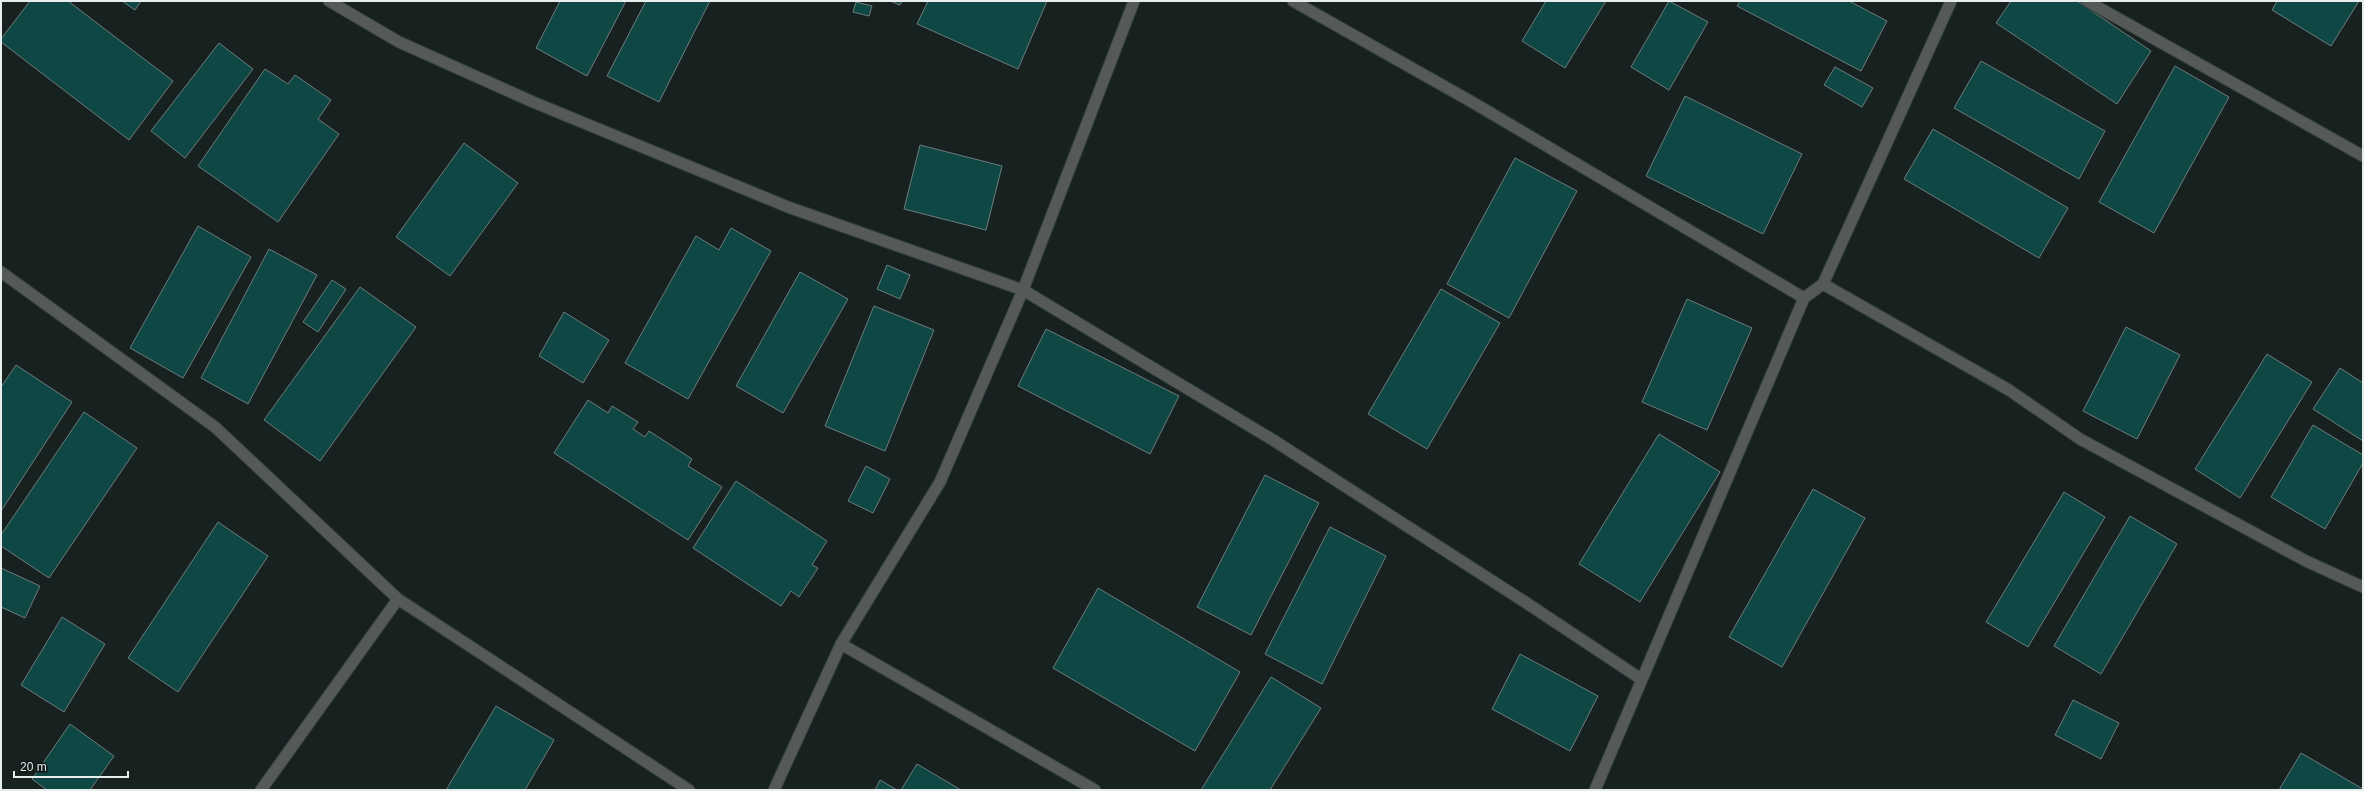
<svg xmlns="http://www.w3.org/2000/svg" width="2364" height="791" font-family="Arial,sans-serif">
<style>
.building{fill:#0e4743;stroke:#6f7c7b}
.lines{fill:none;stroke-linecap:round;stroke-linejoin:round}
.minor-casing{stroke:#333e3d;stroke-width:13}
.minor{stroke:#555a59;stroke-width:11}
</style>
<rect width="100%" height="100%" fill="#162120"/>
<g class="building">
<path d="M 30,1 L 68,1 L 173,81 L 129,140 L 1,42 L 1,39 Z"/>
<path d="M 122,1 L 141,1 L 135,10 Z"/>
<path d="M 560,1 L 626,1 L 587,76 L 536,48 Z"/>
<path d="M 646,1 L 710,1 L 659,102 L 607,76 Z"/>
<path d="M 890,1 L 902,1 L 900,5 Z"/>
<path d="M 928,1 L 1047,1 L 1018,69 L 917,24 Z"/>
<path d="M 1546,1 L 1606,1 L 1565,68 L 1522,41 Z"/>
<path d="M 1669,1 L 1708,22 L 1669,90 L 1631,67 Z"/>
<path d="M 1740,1 L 1849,1 L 1887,21 L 1861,71 L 1737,6 Z"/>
<path d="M 2011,1 L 2077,1 L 2151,51 L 2117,104 L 1996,23 Z"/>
<path d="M 2277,1 L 2359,1 L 2331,46 L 2272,10 Z"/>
<path d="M 856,2 L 872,6 L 869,16 L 853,12 Z"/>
<path d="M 219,43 L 253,69 L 185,158 L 151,131 Z"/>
<path d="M 1981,61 L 2105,131 L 2079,179 L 1954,108 Z"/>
<path d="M 2175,66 L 2229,97 L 2154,233 L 2099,202 Z"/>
<path d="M 1835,67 L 1873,88 L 1862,107 L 1824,85 Z"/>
<path d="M 265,69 L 288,84 L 295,75 L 331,100 L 318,119 L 339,134 L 278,222 L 198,166 Z"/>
<path d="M 1685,96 L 1802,154 L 1763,234 L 1646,176 Z"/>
<path d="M 1933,129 L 2068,208 L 2039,258 L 1904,179 Z"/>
<path d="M 464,143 L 518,183 L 450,276 L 396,237 Z"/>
<path d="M 920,145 L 1002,166 L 986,230 L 904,209 Z"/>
<path d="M 1515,158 L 1577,191 L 1509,318 L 1447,284 Z"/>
<path d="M 198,226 L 251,257 L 183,378 L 130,348 Z"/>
<path d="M 731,228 L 771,251 L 688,399 L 625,363 L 696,236 L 719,250 Z"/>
<path d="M 269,249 L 317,275 L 248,404 L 201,378 Z"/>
<path d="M 887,265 L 910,275 L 900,299 L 877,289 Z"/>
<path d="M 800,272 L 848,299 L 783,413 L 736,386 Z"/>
<path d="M 332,280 L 346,289 L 318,332 L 303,322 Z"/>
<path d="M 360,287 L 416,327 L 320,461 L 264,420 Z"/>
<path d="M 1441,289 L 1500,323 L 1427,449 L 1368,414 Z"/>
<path d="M 1687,299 L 1752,328 L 1707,430 L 1642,402 Z"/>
<path d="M 874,306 L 934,330 L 885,451 L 825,426 Z"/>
<path d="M 564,312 L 609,340 L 583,383 L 539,356 Z"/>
<path d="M 2126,327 L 2180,355 L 2137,439 L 2083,411 Z"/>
<path d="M 1046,329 L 1179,396 L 1150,454 L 1018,386 Z"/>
<path d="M 2267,354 L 2312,382 L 2240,498 L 2195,469 Z"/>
<path d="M 16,365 L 72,402 L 1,511 L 1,387 Z"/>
<path d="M 2340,368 L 2363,383 L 2363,441 L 2313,409 Z"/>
<path d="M 588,400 L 608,413 L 612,406 L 638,422 L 633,429 L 645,437 L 649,431 L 692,459 L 688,466 L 722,487 L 688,540 L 554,453 Z"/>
<path d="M 84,412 L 137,448 L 49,578 L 1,546 L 1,535 Z"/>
<path d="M 2313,425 L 2363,455 L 2363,463 L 2325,529 L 2271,497 Z"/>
<path d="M 1659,434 L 1720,472 L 1640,602 L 1579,564 Z"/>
<path d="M 866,466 L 890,479 L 873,513 L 848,501 Z"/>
<path d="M 1265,475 L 1319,503 L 1251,635 L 1197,607 Z"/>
<path d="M 736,481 L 827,541 L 812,565 L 818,568 L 799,597 L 791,591 L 781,606 L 693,548 Z"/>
<path d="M 1813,489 L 1865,518 L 1782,667 L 1729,637 Z"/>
<path d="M 2064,492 L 2105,517 L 2028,647 L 1986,622 Z"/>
<path d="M 2130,516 L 2177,544 L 2101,674 L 2054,646 Z"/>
<path d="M 218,522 L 268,556 L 178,692 L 128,658 Z"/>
<path d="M 1330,527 L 1386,556 L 1322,684 L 1265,654 Z"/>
<path d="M 1,568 L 40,586 L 25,618 L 1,607 Z"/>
<path d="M 1098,588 L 1240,672 L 1195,751 L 1053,668 Z"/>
<path d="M 62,617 L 105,644 L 64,712 L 21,685 Z"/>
<path d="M 1520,654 L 1598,696 L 1570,751 L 1492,709 Z"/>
<path d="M 1271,677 L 1321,708 L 1270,790 L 1201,790 Z"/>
<path d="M 2073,700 L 2119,723 L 2101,759 L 2055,735 Z"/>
<path d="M 496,706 L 554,740 L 525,790 L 446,790 Z"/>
<path d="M 70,724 L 114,756 L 90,790 L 47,790 L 32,779 Z"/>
<path d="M 2301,753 L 2363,789 L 2363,790 L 2279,790 Z"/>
<path d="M 917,764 L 961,790 L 901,790 Z"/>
<path d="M 880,780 L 897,790 L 875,790 Z"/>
</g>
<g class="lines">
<g class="minor-casing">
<g id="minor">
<path d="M 329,1 L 399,42 L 533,102 L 788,207 L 1023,290 L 1273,440 L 1525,602 L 1641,679"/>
<path d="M 1293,1 L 1472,102 L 1804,298"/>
<path d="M 2087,1 L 2363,156"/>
<path d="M 1,272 L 215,427 L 398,599"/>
<path d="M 1823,284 L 2009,390 L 2080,439 L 2306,561 L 2363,587"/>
<path d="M 841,644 L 1095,790"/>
<path d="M 261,790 L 398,599 L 689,790"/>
<path d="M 774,790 L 841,644 L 940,482 L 1023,290 L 1134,1"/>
<path d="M 1595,790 L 1804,298 L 1823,284 L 1951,1"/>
</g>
</g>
<use href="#minor" class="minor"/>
</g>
<rect width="2364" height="791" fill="none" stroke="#e6edec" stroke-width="4"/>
<path d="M14 771v6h114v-6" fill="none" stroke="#e6edec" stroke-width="2"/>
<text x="20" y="771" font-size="12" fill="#e6edec" stroke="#0d1716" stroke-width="3" paint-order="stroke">20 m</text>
</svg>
